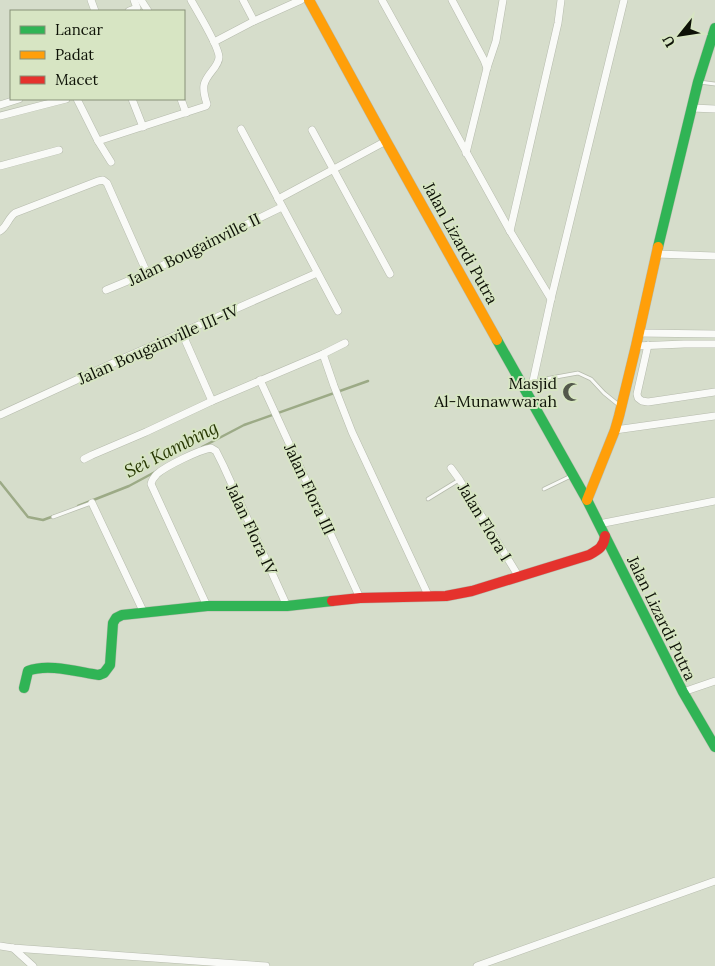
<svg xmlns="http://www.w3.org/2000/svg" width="715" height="966" font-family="Lora,serif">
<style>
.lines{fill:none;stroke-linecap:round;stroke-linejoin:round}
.stream{stroke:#9caa86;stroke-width:2.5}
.lane-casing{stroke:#b6bbad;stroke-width:4.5}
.street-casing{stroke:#b6bbad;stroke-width:8}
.fast-casing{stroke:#b6bbad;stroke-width:11}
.slow-casing{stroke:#b6bbad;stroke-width:11}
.jam-casing{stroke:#b6bbad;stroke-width:11}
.lane{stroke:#f9faf7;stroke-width:3}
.street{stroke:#f9faf7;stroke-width:7}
.fast{stroke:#30b455;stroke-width:10}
.slow{stroke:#ff9f0a;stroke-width:10}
.jam{stroke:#e5322d;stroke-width:10}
.labels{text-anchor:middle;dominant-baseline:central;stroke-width:4;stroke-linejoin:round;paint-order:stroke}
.street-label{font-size:16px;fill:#0e1207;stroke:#d7e5c3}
.poi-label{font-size:16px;fill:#0e1207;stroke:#d7e5c3;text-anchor:end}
.water-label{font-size:18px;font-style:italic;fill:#283803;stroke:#d7e5c3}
</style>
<rect width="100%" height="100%" fill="#d6ddcb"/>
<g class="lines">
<g class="stream">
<path d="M 202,447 L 244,425 L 368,381"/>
<path d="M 0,482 L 28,517 L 43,520 L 54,516"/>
<path d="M 78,506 L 129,486 L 155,472"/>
</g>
<g class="lane-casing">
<g id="lane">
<path d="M 699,82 L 715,84"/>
<path d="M 534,381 L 578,373 L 591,379 L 604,393 L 620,406"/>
<path d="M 544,489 L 571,476"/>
<path d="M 428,499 L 459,480"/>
<path d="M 53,517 L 91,503"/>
</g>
</g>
<g class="street-casing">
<g id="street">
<path d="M 91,0 L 95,11"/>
<path d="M 141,0 L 148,11"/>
<path d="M 243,0 L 254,21"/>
<path d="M 382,0 L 510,231 L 551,299"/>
<path d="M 452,0 L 484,60 L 487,68"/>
<path d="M 129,11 L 137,8 L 134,0"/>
<path d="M 214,42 L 254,21 L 301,0"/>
<path d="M 77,99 L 98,141 L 206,106 L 207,104 C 205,98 203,91 204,85 C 206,74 219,67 219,57 C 219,46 197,11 191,0"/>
<path d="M 132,99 L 143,127"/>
<path d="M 181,99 L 186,113"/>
<path d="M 0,105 L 19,99"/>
<path d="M 692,108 L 715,109"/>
<path d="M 0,116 L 66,99"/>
<path d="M 241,129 L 338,311"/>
<path d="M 312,130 L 390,274"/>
<path d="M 98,141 L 111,162"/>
<path d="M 466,153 L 487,68 L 496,41 L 503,0"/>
<path d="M 0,166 L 59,150"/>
<path d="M 278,199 L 386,141"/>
<path d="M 0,231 C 7,227 8,218 15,213 L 98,181 L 103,180 L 107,183 L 147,273"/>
<path d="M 510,231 L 558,23 L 561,0"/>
<path d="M 656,254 L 715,256"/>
<path d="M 106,290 L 147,273 L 282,207"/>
<path d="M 182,333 L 212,401"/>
<path d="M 638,333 L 715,334"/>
<path d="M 648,345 L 637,394 L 638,398 L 642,401 L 648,402 L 715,392"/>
<path d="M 636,346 L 684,344 L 715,344"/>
<path d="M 323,354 L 334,386 L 352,432 L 429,597"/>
<path d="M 260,380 L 360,598"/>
<path d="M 527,392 L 533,381 L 551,299 L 624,0"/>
<path d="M 0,415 L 122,359 L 317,273"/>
<path d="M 615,430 L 715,416"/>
<path d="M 84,459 L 92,455 L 146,432 L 212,401 L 323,354 L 345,343"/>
<path d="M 451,468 L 459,479 L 519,577"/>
<path d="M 92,503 L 144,613"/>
<path d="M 599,524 L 715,501"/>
<path d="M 207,606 L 151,484 C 152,479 154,477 157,474 C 166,466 199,450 211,448 L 216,451 L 223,465 L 287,606"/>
<path d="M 683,692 L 715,681"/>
<path d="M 0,946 L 13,948 L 266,966"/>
<path d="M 13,948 L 33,966"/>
<path d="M 477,966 L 715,881"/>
</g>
</g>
<g class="fast-casing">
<g id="fast">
<path d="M 658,247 L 698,82 L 715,28"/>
<path d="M 497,340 L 587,500 L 683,692 L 715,747"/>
<path d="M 24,688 L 28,671 C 48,663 78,672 99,675 L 104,673 L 110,665 L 113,623 L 116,618 L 122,615 L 207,606 L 287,606 L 332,601"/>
</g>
</g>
<g class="slow-casing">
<g id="slow">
<path d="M 309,0 L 386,141 L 497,340"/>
<path d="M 587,500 L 615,430 L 619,416 L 636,346 L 658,247"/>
</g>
</g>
<g class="jam-casing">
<path id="jam" d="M 332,601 L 360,598 L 446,596 L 472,591 L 589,555 C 598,550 604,547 605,536"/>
</g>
<use href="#lane" class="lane"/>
<use href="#street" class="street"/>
<use href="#fast" class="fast"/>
<use href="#slow" class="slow"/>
<use href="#jam" class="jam"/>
</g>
<defs>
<g id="mosque-bare" transform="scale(1.5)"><path d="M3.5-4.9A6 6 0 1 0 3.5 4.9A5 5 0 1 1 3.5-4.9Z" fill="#54594c" stroke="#d7e5c3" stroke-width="2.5" paint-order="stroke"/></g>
</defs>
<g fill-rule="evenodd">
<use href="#mosque-bare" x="572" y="392"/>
</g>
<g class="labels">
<g class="street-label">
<text transform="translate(461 243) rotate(61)">Jalan Lizardi Putra</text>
<text transform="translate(194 249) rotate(-26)">Jalan Bougainville II</text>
<text transform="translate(158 344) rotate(-24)">Jalan Bougainville III-IV</text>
<text transform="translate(310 489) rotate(65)">Jalan Flora III</text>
<text transform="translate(485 522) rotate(59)">Jalan Flora I</text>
<text transform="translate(252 529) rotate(65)">Jalan Flora IV</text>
<text transform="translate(662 618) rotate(64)">Jalan Lizardi Putra</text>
</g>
<g class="poi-label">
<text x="557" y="383">Masjid<tspan x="557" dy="18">Al-Munawwarah</tspan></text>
</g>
<g class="water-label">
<text transform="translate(171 449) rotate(-27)">Sei Kambing</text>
</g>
</g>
<rect x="10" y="10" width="175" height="90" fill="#d7e5c3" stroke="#879178"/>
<rect x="20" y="26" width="25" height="8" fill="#30b455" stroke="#879178"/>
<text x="55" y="35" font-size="15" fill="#0e1207">Lancar</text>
<rect x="20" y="51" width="25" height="8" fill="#ff9f0a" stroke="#879178"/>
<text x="55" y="60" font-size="15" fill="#0e1207">Padat</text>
<rect x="20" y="76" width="25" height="8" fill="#e5322d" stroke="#879178"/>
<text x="55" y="85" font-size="15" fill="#0e1207">Macet</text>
<g transform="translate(680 35) rotate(240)" stroke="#d7e5c3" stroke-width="4" paint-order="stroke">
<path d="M0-4L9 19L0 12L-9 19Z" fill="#0e1207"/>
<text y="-8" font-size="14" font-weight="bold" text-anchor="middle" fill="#0e1207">U</text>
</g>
</svg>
